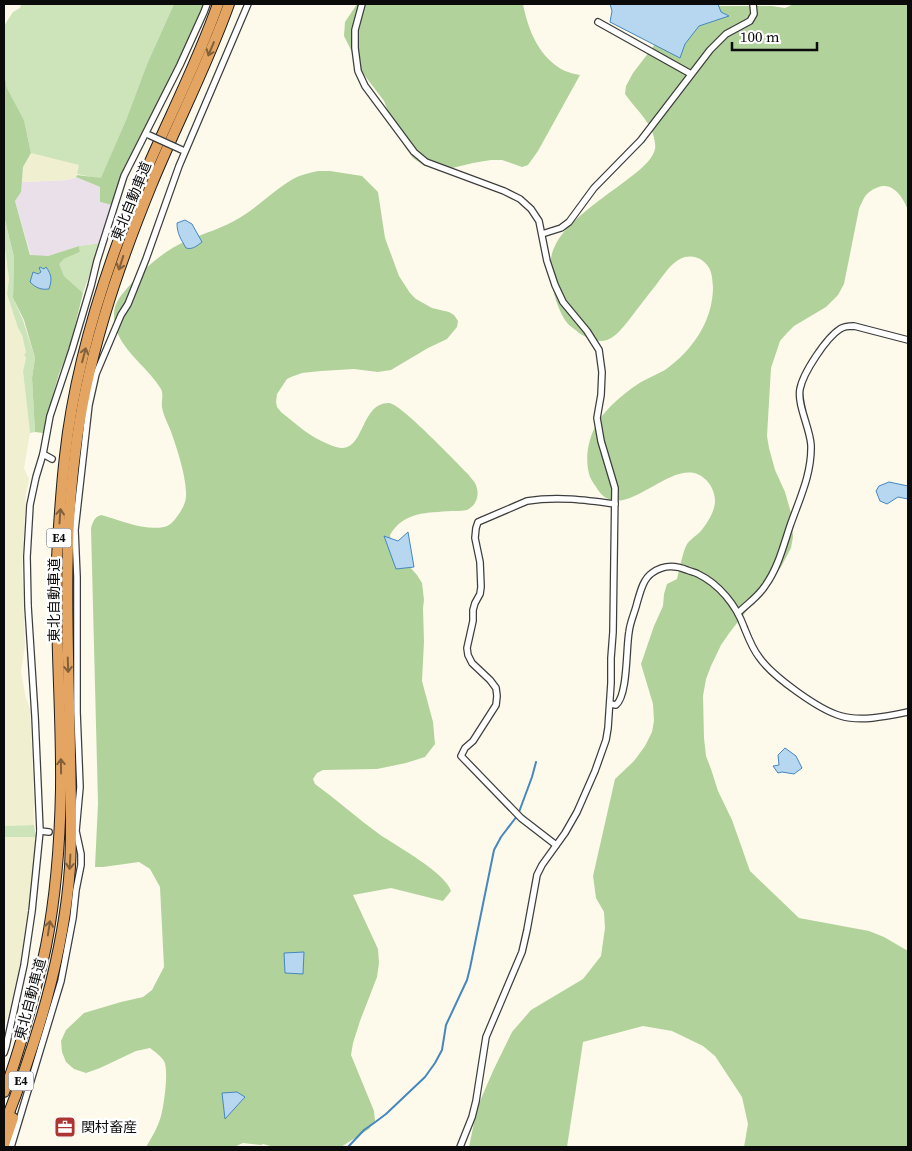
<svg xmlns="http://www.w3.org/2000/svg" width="912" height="1151" font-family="'Source Serif 4','Noto Sans JP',serif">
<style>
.industrial{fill:#e9e0ea}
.farmland{fill:#f0efcf}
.green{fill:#cde3ba}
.forest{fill:#b1d29b}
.water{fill:#b6d7ef;stroke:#4587be}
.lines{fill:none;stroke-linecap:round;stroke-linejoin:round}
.stream{stroke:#4587be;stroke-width:2}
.minor-casing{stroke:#3e3e3e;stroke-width:8}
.motorway-casing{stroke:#1c1c1c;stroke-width:12}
.minor{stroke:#fff;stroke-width:5.5}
.motorway{stroke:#e4a562;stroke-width:10}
.minor-bridge-casing{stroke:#3e3e3e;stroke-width:8;stroke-linecap:butt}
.minor-bridge{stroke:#fff;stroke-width:5.5}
.oneway{stroke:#82603b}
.labels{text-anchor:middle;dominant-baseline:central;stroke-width:5;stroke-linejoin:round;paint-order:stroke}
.shield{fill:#fff;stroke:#545454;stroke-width:1}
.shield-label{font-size:12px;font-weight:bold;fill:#0b0b0b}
.street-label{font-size:14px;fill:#0b0b0b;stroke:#fff}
.poi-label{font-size:14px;fill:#0b0b0b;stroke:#fff;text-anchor:start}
</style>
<rect width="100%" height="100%" fill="#fdfaec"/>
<path class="industrial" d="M 76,177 L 100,187 L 100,202 L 112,205 L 101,243 L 79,246 L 48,256 L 31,256 L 15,201 L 21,192 L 21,182 L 68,180 Z"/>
<g class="farmland">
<path d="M 31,153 L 80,165 L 76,177 L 68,180 L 21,182 L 23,167 Z"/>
<path d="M 4,242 L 9,279 L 7,294 L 18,328 L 22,335 L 26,354 L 24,354 L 26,358 L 23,371 L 30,433 L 24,468 L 29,479 L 26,493 L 22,569 L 25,645 L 21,672 L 26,698 L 30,709 L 34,801 L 34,825 L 4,826 Z"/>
<path d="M 4,837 L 36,837 L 29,908 L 21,959 L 10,1009 L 4,1027 Z"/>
</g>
<g class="green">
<path d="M 21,4 L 174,4 L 147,64 L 126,120 L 101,179 L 77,174 L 79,165 L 31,153 L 24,120 L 7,88 L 4,71 L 4,46 L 5,36 L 4,33 L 4,26 L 13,12 L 20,8 Z"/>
<path d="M 4,216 L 14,257 L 13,298 L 23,320 L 35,358 L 32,378 L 35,432 L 30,433 L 23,371 L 26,358 L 24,354 L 26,353 L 22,335 L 18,328 L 7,294 L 9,279 L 4,242 Z"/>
<path d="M 101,243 L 83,293 L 64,276 L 58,264 L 64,259 L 80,252 L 79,246 Z"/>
<path d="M 34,825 L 36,837 L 4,837 L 4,826 Z"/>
</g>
<g class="forest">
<path d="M 174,4 L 205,4 L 179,63 L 123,175 L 112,205 L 100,202 L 100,187 L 76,177 L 77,175 L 101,178 L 126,120 L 147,64 Z"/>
<path d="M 357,4 L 523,4 C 528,30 539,58 565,71 C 570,73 575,74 580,75 L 538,151 L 528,165 L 522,167 L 502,160 L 491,160 L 473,163 L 444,170 L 423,165 L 413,158 L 405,147 L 393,124 L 384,101 L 362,72 L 344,36 L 345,22 Z"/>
<path d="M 794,4 L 908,4 L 908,210 C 903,197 892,180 876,188 C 871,190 867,193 864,198 C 862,202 860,206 859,209 L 844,284 L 838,295 L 826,307 L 794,326 L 787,333 L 780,341 L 771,368 L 767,436 L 769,448 L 775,470 L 785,492 L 791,513 L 793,537 L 791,548 L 781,567 L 730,632 L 721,645 L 711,666 L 706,679 L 703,696 L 704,738 L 706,756 L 711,769 L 718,791 L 732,820 L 750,871 L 799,918 L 869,931 L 884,937 L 908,951 L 908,1147 L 744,1147 L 748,1124 L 742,1097 L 715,1056 L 703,1046 L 672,1031 L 643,1026 L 583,1042 L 567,1147 L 469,1147 L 477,1108 L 493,1071 L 512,1032 L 531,1010 L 583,979 L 601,956 L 605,928 L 604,912 L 596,898 L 593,876 L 615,779 L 634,761 L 645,746 L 652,732 L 654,721 L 653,704 L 641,664 L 654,626 L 663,606 L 664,594 L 667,584 L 677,579 C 679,571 683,552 686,546 C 689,540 696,536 700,532 C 707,524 715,511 715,501 C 715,493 711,484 705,479 C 675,450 624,528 598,490 C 596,486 592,482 590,477 C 585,462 587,444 594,429 C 601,412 627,390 643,381 C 650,377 658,374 665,370 C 692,351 713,321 713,287 C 712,276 712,268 703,261 C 697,256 687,255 680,259 C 670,264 663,276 656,285 C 647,296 638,308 629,320 C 623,327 616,337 607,340 C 598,343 587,338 579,333 C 576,330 571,327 568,324 C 558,312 553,292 551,278 C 550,269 550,256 554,248 C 565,220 613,192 637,172 C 644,166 653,158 655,149 C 656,145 654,138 653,134 C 648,119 634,107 625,94 L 626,86 L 633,73 L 659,39 L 699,6 L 772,6 L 785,8 Z"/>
<path d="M 4,71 L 7,88 L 24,120 L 31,153 L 23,167 L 21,192 L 15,201 L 30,255 L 48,256 L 79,246 L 80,252 L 64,259 L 59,264 L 64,276 L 83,293 L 70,346 L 59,374 L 47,415 L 43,433 L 35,432 L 32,378 L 35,358 L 24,320 L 13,298 L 14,257 L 4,216 Z"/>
<path d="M 318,171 L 330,171 L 362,176 L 378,192 L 385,238 L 399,276 L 410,293 L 416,299 L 432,308 L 449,312 L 454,315 L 458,321 L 457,327 L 447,339 L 428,348 L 391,370 L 378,372 L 354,369 L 321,371 L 302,373 L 291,377 L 287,379 L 277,394 L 276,402 L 277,407 L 281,412 C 296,424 310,437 328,444 C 332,446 338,448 343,448 C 364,447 362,402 389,403 C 400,403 457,463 468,474 C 470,477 473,480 475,483 C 480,492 478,505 467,510 C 463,511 456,511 452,511 C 427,513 404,511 390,535 L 391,540 L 409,566 L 417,575 L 422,583 L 424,600 L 423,608 L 424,642 L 422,681 L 433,722 L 435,744 L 425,757 L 406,763 L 377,769 L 323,770 L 317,773 L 313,779 L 315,784 C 337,800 357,818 379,834 C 396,846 445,872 451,891 L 443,901 L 391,888 L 353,895 L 378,949 L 379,963 L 377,977 L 360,1021 L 353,1043 L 351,1055 L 374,1111 L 375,1121 L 369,1129 L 341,1147 L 274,1147 L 263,1144 L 261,1145 L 243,1143 L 234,1147 L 146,1147 C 152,1137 158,1127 161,1116 C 164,1105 169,1070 164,1061 C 161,1056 155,1052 150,1048 L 136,1051 L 100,1068 L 86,1073 L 74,1069 L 66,1062 L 62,1052 L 61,1041 L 66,1030 L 84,1013 L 121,1002 L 143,997 L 152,990 L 164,967 L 160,887 L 150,869 L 139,862 L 103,867 L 95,867 L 98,803 L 91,528 C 93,522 94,517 101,515 C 120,520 144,531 164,527 C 169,526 173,522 176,518 C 180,513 183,508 185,502 C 190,486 176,445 170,429 C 167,422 163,414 162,407 C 161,401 164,396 161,389 C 146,364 113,346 114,314 C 114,302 122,294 130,285 C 145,267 164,251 186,241 C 204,233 224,228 241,217 C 259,206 274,190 293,179 C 300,175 309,173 318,171 Z"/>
</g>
<g class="water">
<path d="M 610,4 L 718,4 L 721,12 L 729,16 L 699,26 L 685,44 L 680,58 L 610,22 L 612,11 Z"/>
<path d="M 185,220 L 192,224 L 202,242 C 197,246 192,250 186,248 C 181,239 177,234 177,223 Z"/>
<path d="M 40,267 L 44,269 L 46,267 C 52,275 52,280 49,289 C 41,290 36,288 30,282 L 33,272 L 38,274 L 41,272 L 39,268 Z"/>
<path d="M 889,482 L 908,486 L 908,499 L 898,497 L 887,504 L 880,501 L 876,491 L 879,486 Z"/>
<path d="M 408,532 L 414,567 L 396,569 L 384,536 L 398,541 Z"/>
<path d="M 785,748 L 796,756 L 802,768 L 794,774 L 782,772 L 778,773 L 773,766 L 779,765 L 778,755 Z"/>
<path d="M 304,952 L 303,974 L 285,973 L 284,953 Z"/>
<path d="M 237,1092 L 245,1097 L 225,1119 L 222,1093 Z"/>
</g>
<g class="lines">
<g class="stream">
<path d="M 519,812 L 532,777 L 536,762"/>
<path d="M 348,1147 L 364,1130 L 374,1123 L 386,1114 L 425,1077 L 435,1063 L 442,1050 L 446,1025 L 467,980 L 470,968 L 494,850 L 501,837 L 517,816"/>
</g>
<g class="minor-casing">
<g id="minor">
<path d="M 362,4 L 355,30 L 355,48 L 358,71 L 365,86 L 414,152 L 426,162 L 504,191 L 520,199 L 531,209 L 539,221 L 547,261 L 555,285 L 563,302 L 587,331 L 599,350 L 602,372 L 601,395 L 597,418 L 601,441 L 615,488 L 613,632 L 611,658 L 611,683 L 608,728 L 606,740 L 595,771 L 577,812 L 565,833 L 542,865 L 537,875 L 527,930 L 522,952 L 486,1037 L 476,1101 L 472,1117 L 460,1147"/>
<path d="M 598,22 L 691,74"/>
<path d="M 542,234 L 561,228 L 569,222 L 594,188 L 641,140 L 710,50 L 726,34 L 750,21 L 754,14 L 753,4"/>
<path d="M 43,454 L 52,459"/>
<path d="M 738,613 C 747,604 758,597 765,586 C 778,568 783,547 790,526 C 799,500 812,474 811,445 C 810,428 797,405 800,389 C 803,373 826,338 840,329 C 844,326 849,326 854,326 L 908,340"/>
<path d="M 610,704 L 616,705 C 628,695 626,648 629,632 C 630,622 635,612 637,603 C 640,593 643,579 652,573 C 663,565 675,565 687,570 C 691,572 695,572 698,574 C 719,584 736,605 744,627 C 748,637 752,648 759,657 C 772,676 819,710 841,716 C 861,722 888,716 908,712"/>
<path d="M 40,831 L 49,832"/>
<path d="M 556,845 L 521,818 L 461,756 L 465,748 L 473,741 L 496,705 L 497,696 L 496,688 L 490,680 L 472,663 L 468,655 L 467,648 L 473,621 L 473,610 L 475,603 L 480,594 L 481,587 L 480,562 L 475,538 L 476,528 L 478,522 L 527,501 C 557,496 586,500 615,504"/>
<path d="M 4,1053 L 6,1047 L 24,965 L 32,911 L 40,831 L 35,716 L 28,606 L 27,557 L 30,505 L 36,477 L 43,454 L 50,416 L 72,350 L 91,286 L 97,261 L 124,176 L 180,65 L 204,12 L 207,4"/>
<path d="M 11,1147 L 61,981 L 73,918 L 76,890 L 81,865 L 81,854 L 76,831 L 80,787 L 77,712 L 77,577 L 75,530 L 89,405 L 96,374 L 121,315 L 128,304 L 146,259 L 179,166 L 248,4"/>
</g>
</g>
<g class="motorway-casing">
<g id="motorway">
<path d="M 4,1092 C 15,1065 23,1035 31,1006 C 36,986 42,966 46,946 C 56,895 60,841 61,789 C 62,712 55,635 57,558 C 59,524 61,490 65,456 C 75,363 106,267 142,180 C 167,121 197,64 218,4"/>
<path d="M 4,1126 C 36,1044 64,955 70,867 C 72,830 71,793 70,756 C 69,656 62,554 75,454 C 86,361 116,272 151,186 C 176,125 207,66 229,4"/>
<path d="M 4,1144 L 13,1118"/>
</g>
</g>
<use href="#minor" class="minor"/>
<use href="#motorway" class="motorway"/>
<g class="minor-bridge-casing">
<path id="minor-bridge" d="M 149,135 L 182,150"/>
</g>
<use href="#minor-bridge" class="minor-bridge"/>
</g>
<defs><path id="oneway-shaft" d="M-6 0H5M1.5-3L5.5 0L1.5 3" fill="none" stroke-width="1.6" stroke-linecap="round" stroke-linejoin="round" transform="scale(1.25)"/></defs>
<g class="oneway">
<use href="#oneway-shaft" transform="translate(211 49) rotate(113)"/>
<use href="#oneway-shaft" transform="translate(121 263) rotate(108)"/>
<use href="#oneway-shaft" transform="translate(84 355) rotate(-75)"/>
<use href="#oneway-shaft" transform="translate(60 516) rotate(-86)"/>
<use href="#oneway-shaft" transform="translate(68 665) rotate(88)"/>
<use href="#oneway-shaft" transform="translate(61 766) rotate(-91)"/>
<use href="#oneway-shaft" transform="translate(70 862) rotate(93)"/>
<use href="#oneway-shaft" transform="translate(49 928) rotate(-81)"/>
</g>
<defs>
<g id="office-square" transform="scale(1.125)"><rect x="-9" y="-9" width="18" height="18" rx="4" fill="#ac3433" stroke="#fff"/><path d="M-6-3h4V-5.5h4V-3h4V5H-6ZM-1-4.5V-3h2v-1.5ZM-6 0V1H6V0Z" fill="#fff"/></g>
</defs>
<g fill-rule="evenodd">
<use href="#office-square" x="65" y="1127"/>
</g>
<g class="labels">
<g class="shield">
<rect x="46.5" y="528.5" width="25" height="19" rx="4"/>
<rect x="8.5" y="1071.5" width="25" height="19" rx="4"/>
</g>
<g class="shield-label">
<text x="59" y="538">E4</text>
<text x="21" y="1081">E4</text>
</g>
<g class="street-label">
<text transform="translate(131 201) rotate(-68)">東北自動車道</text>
<text transform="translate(54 600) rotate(-90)">東北自動車道</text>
<text transform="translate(30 999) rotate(-75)">東北自動車道</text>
</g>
<g class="poi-label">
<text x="81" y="1127">関村畜産</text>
</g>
</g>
<rect width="912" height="1151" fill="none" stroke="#0b0b0b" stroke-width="10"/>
<path d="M732 42v8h85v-8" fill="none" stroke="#0b0b0b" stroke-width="2.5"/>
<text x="740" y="42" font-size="15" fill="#0b0b0b" stroke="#ffffff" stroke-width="4" paint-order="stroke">100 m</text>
</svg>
